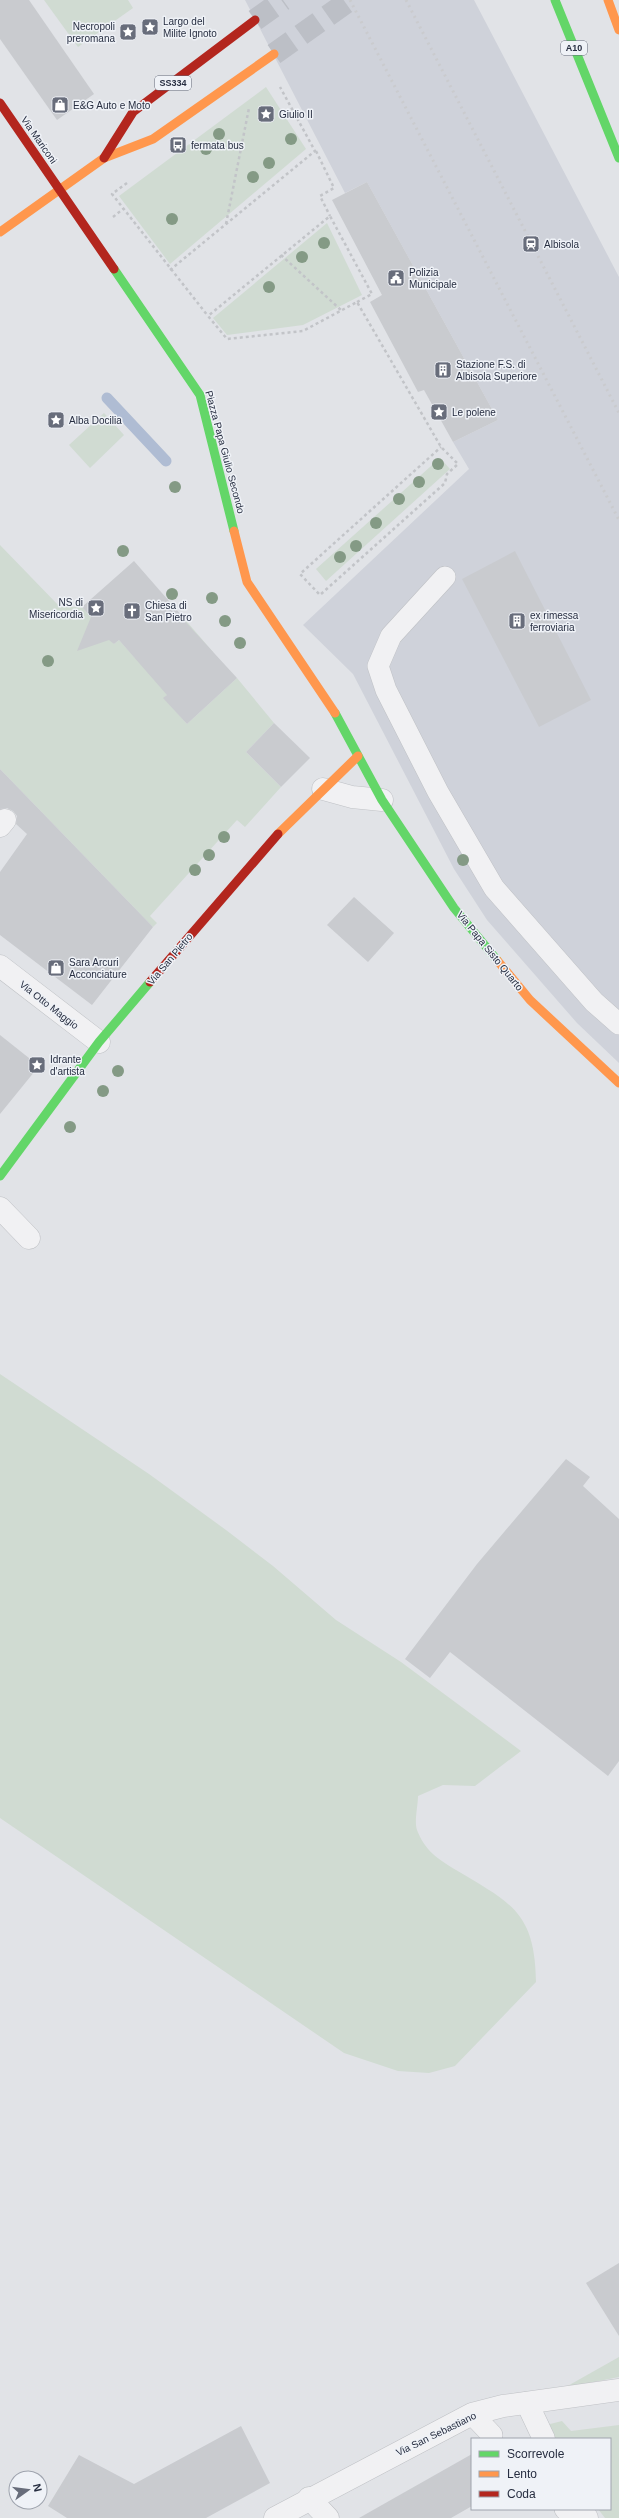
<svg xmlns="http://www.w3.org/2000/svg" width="619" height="2518" font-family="Arial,sans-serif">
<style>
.built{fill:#cfd2da}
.green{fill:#d0dbd2}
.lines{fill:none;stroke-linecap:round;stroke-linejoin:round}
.stream{stroke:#afbcd3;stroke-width:11}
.building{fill:#c9cbcf}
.primary-tunnel{stroke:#bcbfc6;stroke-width:22;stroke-dasharray:22 11;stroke-linecap:butt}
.lane-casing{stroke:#bfc1c5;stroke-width:22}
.street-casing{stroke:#bfc1c5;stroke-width:23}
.path{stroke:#c2c4c8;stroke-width:2.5;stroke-dasharray:3 3;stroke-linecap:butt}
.lane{stroke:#f1f1f3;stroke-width:21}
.street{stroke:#f1f1f3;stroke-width:22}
.fast{stroke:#63d668;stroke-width:9}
.slow{stroke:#ff974d;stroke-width:9}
.jam{stroke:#b3261e;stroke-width:9}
.rail{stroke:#cacbce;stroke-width:3;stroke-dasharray:2 4;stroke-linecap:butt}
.tree{fill:#849a85}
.labels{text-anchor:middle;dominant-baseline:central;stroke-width:3;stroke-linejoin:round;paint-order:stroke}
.shield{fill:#eff2f7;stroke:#636978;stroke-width:1}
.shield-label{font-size:9px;font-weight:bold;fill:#272e41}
.poi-label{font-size:10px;fill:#272e41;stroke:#eff2f7;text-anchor:start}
.street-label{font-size:10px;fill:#272e41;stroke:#eff2f7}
</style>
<rect width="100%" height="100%" fill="#e1e3e7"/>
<path class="built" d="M 245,0 L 474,0 L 619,277 L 619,1063 L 577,1023 L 487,920 L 454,869 L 353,674 L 303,625 L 469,469 L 453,442 L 498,420 L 367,182 L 345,193 Z"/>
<g class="green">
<path d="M 44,0 L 128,0 L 133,8 L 78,47 Z"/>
<path d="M 266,87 L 306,149 L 170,264 L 119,196 Z"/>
<path d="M 327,223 L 362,295 L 303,325 L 227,335 L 213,318 Z"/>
<path d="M 104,413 L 124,435 L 90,468 L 69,445 Z"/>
<path d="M 440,458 L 450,469 L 326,581 L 316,569 Z"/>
<path d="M 0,545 L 60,607 L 82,607 L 114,644 L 119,640 L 135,658 L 182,616 L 213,652 L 164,698 L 187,724 L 237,678 L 274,723 L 246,752 L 281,787 L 245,827 L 237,820 L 150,916 L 157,923 L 153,927 L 0,769 Z"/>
<path d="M 0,1374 L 149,1474 L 226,1530 L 273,1566 L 336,1620 L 401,1662 L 521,1751 L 475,1786 L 443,1785 L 418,1796 C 418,1806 414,1821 417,1830 C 425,1851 438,1859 456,1870 C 511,1903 535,1912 536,1982 L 455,2066 L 429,2073 L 398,2071 L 344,2053 L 0,1818 Z"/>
<path d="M 619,2357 L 619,2377 L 564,2388 Z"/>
<path d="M 562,2421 L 571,2431 L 619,2425 L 619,2518 L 605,2518 L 598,2509 L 610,2509 L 610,2439 L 554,2439 L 546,2425 Z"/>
</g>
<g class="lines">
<path class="stream" d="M 107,398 L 166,461"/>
</g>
<g class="building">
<path d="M 0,0 L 29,0 L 94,94 L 57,120 L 0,39 Z"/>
<path d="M 367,182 L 498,420 L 453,442 L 424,390 L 418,392 L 370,302 L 382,295 L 332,200 Z"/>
<path d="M 515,551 L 591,700 L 539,727 L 462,579 Z"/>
<path d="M 134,561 L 182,616 L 181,617 L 237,678 L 187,724 L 163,698 L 167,695 L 119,640 L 114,644 L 109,640 L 77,651 L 91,617 L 82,607 Z"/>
<path d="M 274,723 L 310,758 L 281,787 L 246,752 Z"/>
<path d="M 0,769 L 153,927 L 92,1005 L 0,935 L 0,872 L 27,834 L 16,824 L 17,816 L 13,811 L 7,808 L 0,809 Z"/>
<path d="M 354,897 L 394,933 L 368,962 L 327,925 Z"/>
<path d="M 0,1035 L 39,1066 L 0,1114 Z"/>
<path d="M 566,1459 L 590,1477 L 583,1486 L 619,1519 L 619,1761 L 608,1776 L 450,1652 L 430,1678 L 405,1659 L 477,1564 Z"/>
<path d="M 619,2263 L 619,2336 L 586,2283 Z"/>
<path d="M 241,2426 L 270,2483 L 206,2518 L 67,2518 L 48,2506 L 79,2455 L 134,2484 Z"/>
<path d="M 472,2454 L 472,2506 L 451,2518 L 359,2518 Z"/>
</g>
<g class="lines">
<g class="primary-tunnel">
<path d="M 255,20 L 283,0"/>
<path d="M 274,54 L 350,0"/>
</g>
<g class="lane-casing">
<g id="lane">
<path d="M 445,577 L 391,636 L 378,666 L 386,690 L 438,792 L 494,888 L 594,1002 L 619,1024"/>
<path d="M 472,2414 L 492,2435"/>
<path d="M 565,2509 L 574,2518"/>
</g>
</g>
<g class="street-casing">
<g id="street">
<path d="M 323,789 L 352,797 L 382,800"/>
<path d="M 0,826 L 5,820"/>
<path d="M 0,966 L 99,1042"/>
<path d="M 0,1208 L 29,1238"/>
<path d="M 527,2403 L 544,2439"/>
<path d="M 309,2498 L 328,2518"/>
<path d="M 582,2509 L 587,2518"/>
<path d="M 275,2518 L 472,2414 L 503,2406 L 619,2390"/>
</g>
</g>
<g class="path">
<path d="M 316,151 L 334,188 L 320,196 L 330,216"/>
<path d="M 127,183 L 112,194 L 208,316"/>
<path d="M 113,217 L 123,209"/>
<path d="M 226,224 L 249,108"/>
<path d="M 281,255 L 342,311"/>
<path d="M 170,270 L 315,151 L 280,87"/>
<path d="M 357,302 L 372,294 L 330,216 L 208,316 L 227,339 L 303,331 L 357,302 L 441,447 L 458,464 L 447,474 L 445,483 L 320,595 L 300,574 L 441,447"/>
</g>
<use href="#lane" class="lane"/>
<use href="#street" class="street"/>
<g class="fast">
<path d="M 555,0 L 619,158"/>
<path d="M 114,269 L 200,395 L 234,531"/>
<path d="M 335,713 L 382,800 L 454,908 L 497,960"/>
<path d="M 0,1176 L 99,1042 L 150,982"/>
</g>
<g class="slow">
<path d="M 608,0 L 619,30"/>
<path d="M 0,232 L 104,158 L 153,139 L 274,54"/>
<path d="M 234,531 L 247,582 L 335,713"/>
<path d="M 278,834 L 358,756"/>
<path d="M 497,960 L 530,1000 L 619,1083"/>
</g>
<g class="jam">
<path d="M 0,103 L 114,269"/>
<path d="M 104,158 L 133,112 L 255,20"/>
<path d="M 150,982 L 278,834"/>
</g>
<g class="rail">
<path d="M 350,0 L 619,520"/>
<path d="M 406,0 L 619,413"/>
</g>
</g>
<g class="tree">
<circle cx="219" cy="134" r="6"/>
<circle cx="291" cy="139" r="6"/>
<circle cx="206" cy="149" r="6"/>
<circle cx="269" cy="163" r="6"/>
<circle cx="253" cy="177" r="6"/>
<circle cx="172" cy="219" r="6"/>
<circle cx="324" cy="243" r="6"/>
<circle cx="302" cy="257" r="6"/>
<circle cx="269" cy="287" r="6"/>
<circle cx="438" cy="464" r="6"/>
<circle cx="419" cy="482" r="6"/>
<circle cx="175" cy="487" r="6"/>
<circle cx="399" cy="499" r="6"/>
<circle cx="376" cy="523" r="6"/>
<circle cx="356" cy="546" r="6"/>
<circle cx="123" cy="551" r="6"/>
<circle cx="340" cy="557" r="6"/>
<circle cx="172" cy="594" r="6"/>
<circle cx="212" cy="598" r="6"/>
<circle cx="225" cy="621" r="6"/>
<circle cx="240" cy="643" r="6"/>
<circle cx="48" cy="661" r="6"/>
<circle cx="224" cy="837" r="6"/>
<circle cx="209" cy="855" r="6"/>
<circle cx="463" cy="860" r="6"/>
<circle cx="195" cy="870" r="6"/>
<circle cx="118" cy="1071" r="6"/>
<circle cx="103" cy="1091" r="6"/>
<circle cx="70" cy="1127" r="6"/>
</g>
<defs>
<g id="sight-square" transform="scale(0.9)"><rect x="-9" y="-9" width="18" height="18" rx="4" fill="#686d7b" stroke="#eff2f7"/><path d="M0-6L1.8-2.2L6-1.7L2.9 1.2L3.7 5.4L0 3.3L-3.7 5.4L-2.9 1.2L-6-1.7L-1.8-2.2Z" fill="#fff"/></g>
<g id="shop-square" transform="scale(0.9)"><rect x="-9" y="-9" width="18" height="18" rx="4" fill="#686d7b" stroke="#eff2f7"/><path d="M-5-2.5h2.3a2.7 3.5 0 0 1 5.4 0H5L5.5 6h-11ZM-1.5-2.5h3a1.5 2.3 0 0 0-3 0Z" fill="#fff"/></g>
<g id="bus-square" transform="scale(0.9)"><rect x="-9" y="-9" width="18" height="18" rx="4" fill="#686d7b" stroke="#eff2f7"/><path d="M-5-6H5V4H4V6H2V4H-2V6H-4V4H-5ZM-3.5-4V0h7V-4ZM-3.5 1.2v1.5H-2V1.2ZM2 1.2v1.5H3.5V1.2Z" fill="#fff"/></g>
<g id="station-square" transform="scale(0.9)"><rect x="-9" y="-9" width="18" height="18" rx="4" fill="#686d7b" stroke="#eff2f7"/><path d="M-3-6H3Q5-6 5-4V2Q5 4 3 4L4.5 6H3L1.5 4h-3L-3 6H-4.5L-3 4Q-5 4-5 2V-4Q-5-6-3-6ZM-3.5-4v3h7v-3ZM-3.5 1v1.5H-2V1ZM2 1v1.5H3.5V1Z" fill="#fff"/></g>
<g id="civic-square" transform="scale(0.9)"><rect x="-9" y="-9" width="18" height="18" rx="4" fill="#686d7b" stroke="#eff2f7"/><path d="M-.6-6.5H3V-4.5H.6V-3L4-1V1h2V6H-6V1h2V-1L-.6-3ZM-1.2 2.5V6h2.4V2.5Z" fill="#fff"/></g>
<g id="building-square" transform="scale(0.9)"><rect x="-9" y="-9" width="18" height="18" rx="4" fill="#686d7b" stroke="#eff2f7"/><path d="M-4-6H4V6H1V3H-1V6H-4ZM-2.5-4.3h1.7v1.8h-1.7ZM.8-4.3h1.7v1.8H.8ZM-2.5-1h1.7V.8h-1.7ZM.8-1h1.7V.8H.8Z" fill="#fff"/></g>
<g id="church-square" transform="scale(0.9)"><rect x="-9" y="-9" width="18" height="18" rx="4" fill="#686d7b" stroke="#eff2f7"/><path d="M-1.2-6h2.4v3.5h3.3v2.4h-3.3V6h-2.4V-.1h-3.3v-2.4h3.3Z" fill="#fff"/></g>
</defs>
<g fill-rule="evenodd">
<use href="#sight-square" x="150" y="27"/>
<use href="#sight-square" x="128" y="32"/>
<use href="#shop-square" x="60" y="105"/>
<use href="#sight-square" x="266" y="114"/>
<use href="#bus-square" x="178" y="145"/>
<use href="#station-square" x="531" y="244"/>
<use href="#civic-square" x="396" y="278"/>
<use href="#building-square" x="443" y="370"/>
<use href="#sight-square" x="439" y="412"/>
<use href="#sight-square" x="56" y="420"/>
<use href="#sight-square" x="96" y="608"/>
<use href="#church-square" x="132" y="611"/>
<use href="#building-square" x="517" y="621"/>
<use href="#shop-square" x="56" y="968"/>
<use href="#sight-square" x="37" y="1065"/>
</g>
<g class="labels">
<g class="shield">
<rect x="561" y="41" width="26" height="14" rx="3"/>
<rect x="155" y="76" width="36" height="14" rx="3"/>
</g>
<g class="shield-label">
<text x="574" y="48">A10</text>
<text x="173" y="83">SS334</text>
</g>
<g class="poi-label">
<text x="163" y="21">Largo del<tspan x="163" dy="12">Milite Ignoto</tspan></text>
<text x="115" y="26" text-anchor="end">Necropoli<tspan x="115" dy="12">preromana</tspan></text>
<text x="73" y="105">E&amp;G Auto e Moto</text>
<text x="279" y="114">Giulio II</text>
<text x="191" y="145">fermata bus</text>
<text x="544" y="244">Albisola</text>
<text x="409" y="272">Polizia<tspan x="409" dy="12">Municipale</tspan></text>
<text x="456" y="364">Stazione F.S. di<tspan x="456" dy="12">Albisola Superiore</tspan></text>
<text x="452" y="412">Le polene</text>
<text x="69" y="420">Alba Docilia</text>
<text x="83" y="602" text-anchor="end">NS di<tspan x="83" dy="12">Misericordia</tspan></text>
<text x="145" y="605">Chiesa di<tspan x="145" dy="12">San Pietro</tspan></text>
<text x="530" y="615">ex rimessa<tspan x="530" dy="12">ferroviaria</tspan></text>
<text x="69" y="962">Sara Arcuri<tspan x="69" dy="12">Acconciature</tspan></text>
<text x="50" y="1059">Idrante<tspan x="50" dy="12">d'artista</tspan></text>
</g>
<g class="street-label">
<text transform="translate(39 140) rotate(55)">Via Mariconi</text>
<text transform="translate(225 452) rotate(75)">Piazza Papa Giulio Secondo</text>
<text transform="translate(490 951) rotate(51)">Via Papa Sisto Quarto</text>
<text transform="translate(170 959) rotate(-50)">Via San Pietro</text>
<text transform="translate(49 1005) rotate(38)">Via Otto Maggio</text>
<text transform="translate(436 2434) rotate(-26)">Via San Sebastiano</text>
</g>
</g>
<rect x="471" y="2438" width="140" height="72" fill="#eff2f7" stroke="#9fa4ae"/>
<rect x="479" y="2451" width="20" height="6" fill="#63d668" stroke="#9fa4ae"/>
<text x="507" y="2458" font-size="12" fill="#272e41">Scorrevole</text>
<rect x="479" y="2471" width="20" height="6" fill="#ff974d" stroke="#9fa4ae"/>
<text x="507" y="2478" font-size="12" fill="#272e41">Lento</text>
<rect x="479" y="2491" width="20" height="6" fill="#b3261e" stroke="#9fa4ae"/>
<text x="507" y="2498" font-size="12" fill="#272e41">Coda</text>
<g transform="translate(28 2490) rotate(76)"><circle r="19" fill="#eff2f7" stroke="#9fa4ae"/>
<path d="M0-3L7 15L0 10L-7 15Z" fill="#686d7b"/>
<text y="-6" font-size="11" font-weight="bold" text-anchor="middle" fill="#272e41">N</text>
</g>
</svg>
